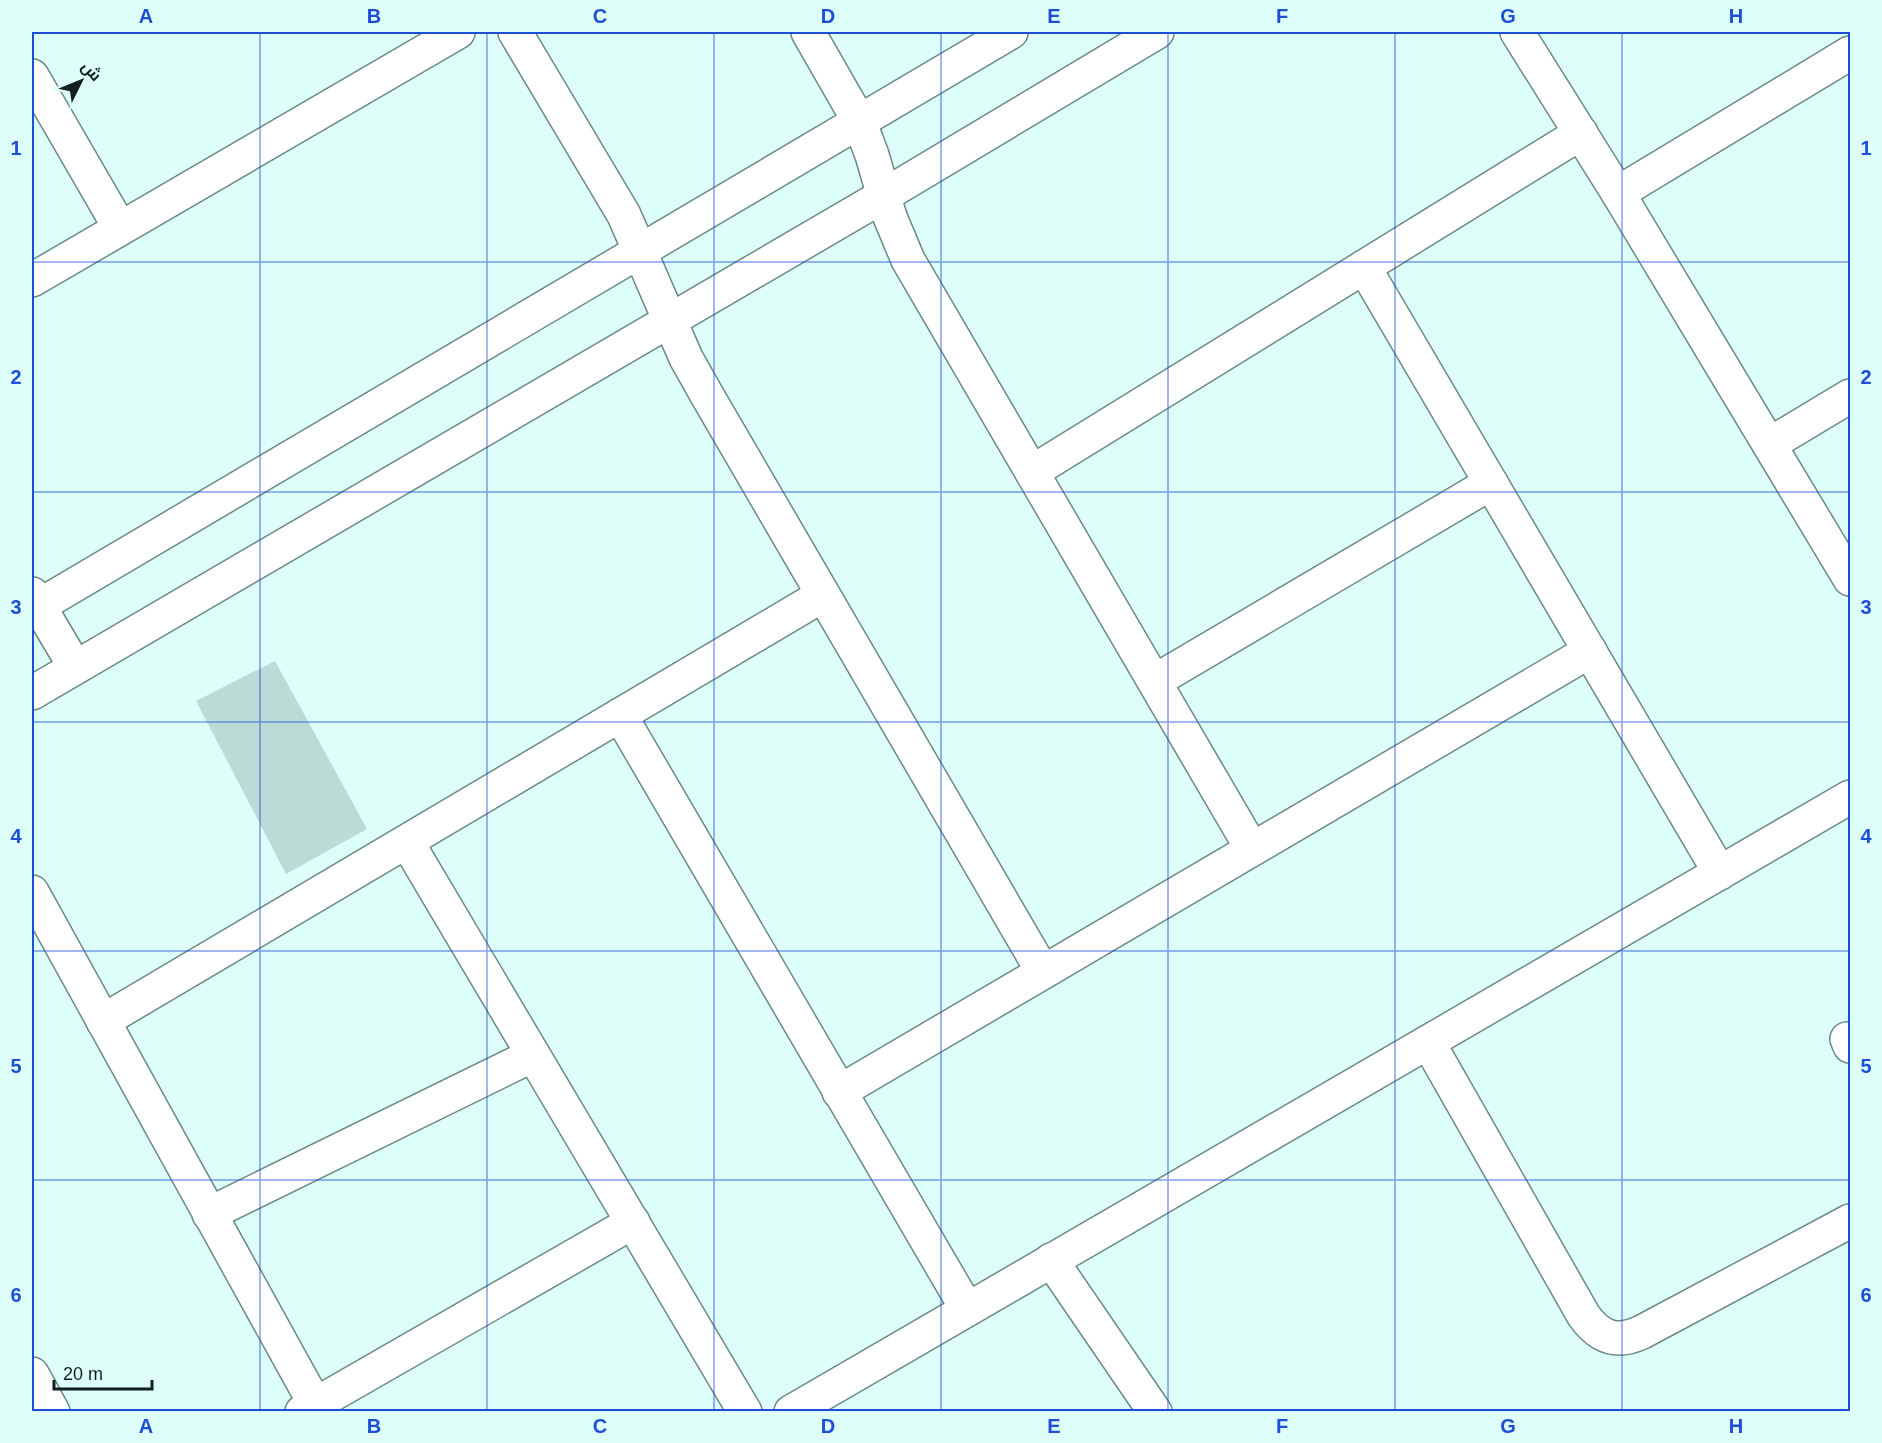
<svg xmlns="http://www.w3.org/2000/svg" width="1882" height="1443" font-family="Arial,Cairo,sans-serif">
<style>
.green{fill:#bcdbd6}
.lines{fill:none;stroke-linecap:round;stroke-linejoin:round}
.minor-casing{stroke:#6c8a85;stroke-width:36}
.minor{stroke:#fff;stroke-width:33}
.grid{fill:none;stroke:#1d4ed8;stroke-width:1.5;stroke-opacity:0.55}
.neatline{fill:none;stroke:#1d4ed8;stroke-width:2}
.grid-label{font-size:20px;text-anchor:middle;font-weight:bold;fill:#1d4ed8}
</style>
<rect width="100%" height="100%" fill="#ddfef9"/>
<path class="green" d="M 275,661 L 367,829 L 286,874 L 196,701 Z"/>
<g class="lines">
<g class="minor-casing">
<g id="minor">
<path d="M 515,32 L 624,215 L 686,358 L 708,397 L 1043,972"/>
<path d="M 808,32 L 859,121 L 872,155 L 890,217 L 908,260 L 1252,849"/>
<path d="M 1517,32 L 1618,193 L 1850,579"/>
<path d="M 32,76 L 120,228"/>
<path d="M 1618,193 L 1850,53"/>
<path d="M 1364,267 L 1720,873"/>
<path d="M 32,280 L 458,32"/>
<path d="M 1770,444 L 1850,396"/>
<path d="M 1032,472 L 1581,133"/>
<path d="M 32,594 L 75,667"/>
<path d="M 32,610 L 1011,32"/>
<path d="M 1155,681 L 1491,483"/>
<path d="M 32,693 L 883,196 L 1157,32"/>
<path d="M 620,715 L 967,1309"/>
<path d="M 407,842 L 745,1412"/>
<path d="M 32,892 L 315,1404"/>
<path d="M 103,1021 L 823,595"/>
<path d="M 1847,1039 L 1850,1046"/>
<path d="M 1428,1042 L 1584,1316 C 1600,1338 1617,1344 1642,1332 L 1850,1221"/>
<path d="M 839,1092 L 1590,651"/>
<path d="M 209,1214 L 533,1055"/>
<path d="M 1051,1260 L 1155,1412"/>
<path d="M 32,1374 L 53,1412"/>
<path d="M 302,1412 L 633,1222"/>
<path d="M 791,1412 L 1850,797"/>
</g>
</g>
<use href="#minor" class="minor"/>
</g>
<path class="grid" d="M 260,32 L 260,1412M 487,32 L 487,1412M 714,32 L 714,1412M 941,32 L 941,1412M 1168,32 L 1168,1412M 1395,32 L 1395,1412M 1622,32 L 1622,1412M 32,262 L 1850,262M 32,492 L 1850,492M 32,722 L 1850,722M 32,951 L 1850,951M 32,1180 L 1850,1180"/>
<rect width="1882" height="1443" fill="none" stroke="#ddfef9" stroke-width="66"/>
<g transform="translate(81 81) rotate(47)" stroke="#ddfef9" stroke-width="4.5" paint-order="stroke">
<path d="M0-4.5L10 22L0 15L-10 22Z" fill="#131f1d"/>
<text y="-9" font-size="16" font-weight="bold" text-anchor="middle" fill="#131f1d">ش</text>
</g>
<path d="M54 1380v9h98v-9" fill="none" stroke="#131f1d" stroke-width="3"/>
<text x="63" y="1380" font-size="18" fill="#131f1d" stroke="#ddfef9" stroke-width="4.5" paint-order="stroke">20 m</text>
<rect x="33" y="33" width="1816" height="1377" class="neatline"/>
<g class="grid-label">
<text x="146" y="23">A</text>
<text x="374" y="23">B</text>
<text x="600" y="23">C</text>
<text x="828" y="23">D</text>
<text x="1054" y="23">E</text>
<text x="1282" y="23">F</text>
<text x="1508" y="23">G</text>
<text x="1736" y="23">H</text>
<text x="16" y="155">1</text>
<text x="1866" y="155">1</text>
<text x="16" y="384">2</text>
<text x="1866" y="384">2</text>
<text x="16" y="614">3</text>
<text x="1866" y="614">3</text>
<text x="16" y="843">4</text>
<text x="1866" y="843">4</text>
<text x="16" y="1073">5</text>
<text x="1866" y="1073">5</text>
<text x="16" y="1302">6</text>
<text x="1866" y="1302">6</text>
<text x="146" y="1433">A</text>
<text x="374" y="1433">B</text>
<text x="600" y="1433">C</text>
<text x="828" y="1433">D</text>
<text x="1054" y="1433">E</text>
<text x="1282" y="1433">F</text>
<text x="1508" y="1433">G</text>
<text x="1736" y="1433">H</text>
</g>
</svg>
